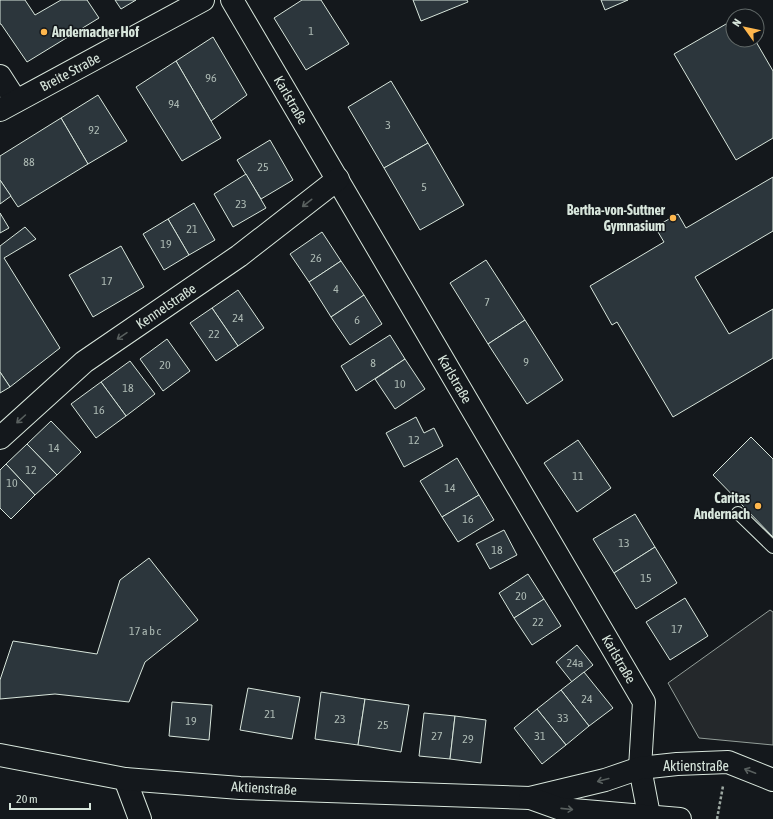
<svg xmlns="http://www.w3.org/2000/svg" width="773" height="819" font-family="'Asap Condensed',sans-serif">
<style>
.parking{fill:#24282b;stroke:#939e99}
.building{fill:#2c363c;stroke:#d8e6dc}
.lines{fill:none;stroke-linecap:round;stroke-linejoin:round}
.service-casing{stroke:#d8e6dc;stroke-width:14}
.minor-casing{stroke:#d8e6dc;stroke-width:24}
.tertiary-casing{stroke:#d8e6dc;stroke-width:24}
.path{stroke:#9da8a2;stroke-width:2.5;stroke-dasharray:3 2;stroke-linecap:butt}
.service{stroke:#14181c;stroke-width:12}
.minor{stroke:#14181c;stroke-width:22}
.tertiary{stroke:#14181c;stroke-width:22}
.oneway{stroke:#59605f}
.poi-dot{fill:#ffb74d;stroke:#14181c;stroke-width:1.5}
.labels{text-anchor:middle;dominant-baseline:central;stroke-width:3;stroke-linejoin:round;paint-order:stroke}
.number-label{font-size:12px;fill:#adbab4}
.poi-label{font-size:14px;font-weight:bold;fill:#d8e6dc;stroke:#14181c;text-anchor:end}
.street-label{font-size:14px;fill:#d8e6dc;stroke:#14181c}
</style>
<rect width="100%" height="100%" fill="#14181c"/>
<path class="parking" d="M 770,610 L 773,612 L 773,745 L 699,738 L 668,683 Z"/>
<g class="building">
<path d="M 0,0 L 25,0 L 35,15 L 61,0 L 87,0 L 99,18 L 27,62 L 1,24 L 0,24 Z"/>
<path d="M 115,0 L 136,0 L 121,9 Z"/>
<path d="M 302,0 L 321,0 L 349,44 L 306,70 L 274,18 Z"/>
<path d="M 413,0 L 467,0 L 468,2 L 421,21 Z"/>
<path d="M 601,0 L 628,0 L 605,10 Z"/>
<path d="M 733,20 L 733,40 L 755,40 L 773,71 L 773,138 L 736,160 L 674,54 Z"/>
<path d="M 213,37 L 247,95 L 211,121 L 176,61 Z"/>
<path d="M 176,61 L 221,138 L 182,161 L 136,87 Z"/>
<path d="M 391,81 L 428,143 L 384,168 L 348,107 Z"/>
<path d="M 98,95 L 127,141 L 88,164 L 61,118 Z"/>
<path d="M 61,118 L 88,164 L 18,207 L 0,180 L 0,156 Z"/>
<path d="M 270,140 L 293,180 L 261,199 L 237,160 Z"/>
<path d="M 428,143 L 464,205 L 420,230 L 384,168 Z"/>
<path d="M 246,174 L 266,208 L 233,227 L 214,194 Z"/>
<path d="M 773,177 L 773,231 L 695,277 L 729,334 L 773,309 L 773,358 L 673,417 L 617,322 L 612,325 L 590,286 L 664,242 L 655,227 L 678,214 L 686,228 Z"/>
<path d="M 0,180 L 11,196 L 0,204 Z"/>
<path d="M 194,203 L 215,240 L 189,255 L 168,219 Z"/>
<path d="M 0,213 L 9,228 L 0,233 Z"/>
<path d="M 168,219 L 189,255 L 164,270 L 143,234 Z"/>
<path d="M 25,227 L 36,239 L 4,258 L 60,348 L 10,387 L 0,372 L 0,246 Z"/>
<path d="M 322,232 L 341,261 L 309,282 L 290,254 Z"/>
<path d="M 121,246 L 144,287 L 93,317 L 69,275 Z"/>
<path d="M 486,260 L 525,320 L 488,344 L 450,283 Z"/>
<path d="M 341,261 L 364,295 L 331,317 L 309,282 Z"/>
<path d="M 238,290 L 264,328 L 238,346 L 212,308 Z"/>
<path d="M 364,295 L 382,324 L 350,345 L 331,317 Z"/>
<path d="M 212,308 L 238,346 L 216,361 L 190,323 Z"/>
<path d="M 525,320 L 563,380 L 527,404 L 488,344 Z"/>
<path d="M 390,335 L 405,359 L 356,391 L 341,366 Z"/>
<path d="M 167,339 L 190,371 L 163,391 L 140,359 Z"/>
<path d="M 405,359 L 425,389 L 395,409 L 375,379 Z"/>
<path d="M 130,361 L 155,394 L 126,416 L 101,382 Z"/>
<path d="M 0,372 L 10,387 L 0,393 Z"/>
<path d="M 101,382 L 126,416 L 96,438 L 71,404 Z"/>
<path d="M 416,417 L 424,433 L 434,428 L 443,446 L 404,467 L 386,433 Z"/>
<path d="M 51,421 L 81,452 L 57,475 L 27,444 Z"/>
<path d="M 751,437 L 773,459 L 773,537 L 713,475 Z"/>
<path d="M 578,440 L 611,488 L 577,512 L 544,463 Z"/>
<path d="M 27,444 L 57,475 L 35,495 L 6,464 Z"/>
<path d="M 457,458 L 479,495 L 442,517 L 420,481 Z"/>
<path d="M 6,464 L 35,495 L 11,519 L 0,508 L 0,470 Z"/>
<path d="M 479,495 L 494,520 L 458,542 L 442,517 Z"/>
<path d="M 635,514 L 655,547 L 614,573 L 593,539 Z"/>
<path d="M 504,530 L 517,555 L 490,569 L 476,544 Z"/>
<path d="M 655,547 L 677,583 L 636,609 L 614,573 Z"/>
<path d="M 149,558 L 198,620 L 145,662 L 129,702 L 55,694 L 0,699 L 0,680 L 13,641 L 97,654 L 120,580 Z"/>
<path d="M 528,574 L 544,599 L 514,618 L 499,593 Z"/>
<path d="M 685,598 L 708,636 L 670,660 L 646,622 Z"/>
<path d="M 544,599 L 561,626 L 532,645 L 514,618 Z"/>
<path d="M 577,645 L 593,665 L 572,682 L 556,662 Z"/>
<path d="M 584,672 L 613,708 L 589,726 L 561,690 Z"/>
<path d="M 248,688 L 300,697 L 292,739 L 240,730 Z"/>
<path d="M 561,690 L 589,726 L 566,745 L 537,709 Z"/>
<path d="M 321,692 L 365,699 L 358,745 L 315,739 Z"/>
<path d="M 365,699 L 409,705 L 401,752 L 358,745 Z"/>
<path d="M 172,702 L 212,705 L 209,740 L 169,736 Z"/>
<path d="M 537,709 L 566,745 L 542,764 L 514,728 Z"/>
<path d="M 424,713 L 455,716 L 450,759 L 419,756 Z"/>
<path d="M 455,716 L 486,720 L 481,763 L 450,759 Z"/>
</g>
<g class="lines">
<g class="service-casing">
<path id="service" d="M 738,513 L 773,547"/>
</g>
<g class="minor-casing">
<g id="minor">
<path d="M 232,0 L 644,702 L 640,768 L 649,815"/>
<path d="M 0,76 L 16,101"/>
<path d="M 0,438 L 84,362 L 239,256 L 338,179"/>
<path d="M 125,779 L 140,819"/>
</g>
</g>
<g class="tertiary-casing">
<g id="tertiary">
<path d="M 0,110 L 203,0"/>
<path d="M 0,755 L 125,779 L 240,788 L 530,798 L 605,780 L 640,768 L 677,764 L 728,762 L 773,780"/>
<path d="M 530,798 L 561,809 L 680,819"/>
</g>
</g>
<path class="path" d="M 717,819 L 723,786"/>
<use href="#service" class="service"/>
<use href="#minor" class="minor"/>
<use href="#tertiary" class="tertiary"/>
</g>
<defs><path id="oneway-shaft" d="M-6 0H5M1.5-3L5.5 0L1.5 3" fill="none" stroke-width="1.6" stroke-linecap="round" stroke-linejoin="round"/></defs>
<g class="oneway">
<use href="#oneway-shaft" transform="translate(307 203) rotate(142)"/>
<use href="#oneway-shaft" transform="translate(122 336) rotate(146)"/>
<use href="#oneway-shaft" transform="translate(21 419) rotate(138)"/>
<use href="#oneway-shaft" transform="translate(750 771) rotate(-159)"/>
<use href="#oneway-shaft" transform="translate(603 780) rotate(165)"/>
<use href="#oneway-shaft" transform="translate(567 809) rotate(6)"/>
</g>
<g class="poi-dot">
<circle cx="44" cy="32" r="4"/>
<circle cx="673" cy="218" r="4"/>
<circle cx="758" cy="506" r="4"/>
</g>
<g class="labels">
<g class="number-label">
<text x="311" y="31">1</text>
<text x="211" y="78">96</text>
<text x="174" y="104">94</text>
<text x="388" y="125">3</text>
<text x="94" y="130">92</text>
<text x="29" y="162">88</text>
<text x="263" y="167">25</text>
<text x="424" y="187">5</text>
<text x="241" y="204">23</text>
<text x="192" y="229">21</text>
<text x="166" y="244">19</text>
<text x="316" y="258">26</text>
<text x="107" y="281">17</text>
<text x="336" y="289">4</text>
<text x="487" y="302">7</text>
<text x="238" y="318">24</text>
<text x="357" y="320">6</text>
<text x="214" y="334">22</text>
<text x="526" y="362">9</text>
<text x="373" y="363">8</text>
<text x="165" y="365">20</text>
<text x="400" y="384">10</text>
<text x="128" y="388">18</text>
<text x="99" y="410">16</text>
<text x="414" y="440">12</text>
<text x="54" y="448">14</text>
<text x="31" y="470">12</text>
<text x="578" y="476">11</text>
<text x="12" y="483">10</text>
<text x="450" y="488">14</text>
<text x="468" y="519">16</text>
<text x="624" y="543">13</text>
<text x="497" y="550">18</text>
<text x="646" y="578">15</text>
<text x="521" y="596">20</text>
<text x="538" y="622">22</text>
<text x="677" y="629">17</text>
<text x="145" y="631">17 a b c</text>
<text x="575" y="663">24a</text>
<text x="587" y="699">24</text>
<text x="270" y="714">21</text>
<text x="563" y="718">33</text>
<text x="340" y="719">23</text>
<text x="191" y="721">19</text>
<text x="383" y="725">25</text>
<text x="437" y="736">27</text>
<text x="540" y="736">31</text>
<text x="468" y="739">29</text>
</g>
<g class="poi-label">
<text x="52" y="32" text-anchor="start">Andernacher Hof</text>
<text x="665" y="210">Bertha-von-Suttner<tspan x="665" dy="16">Gymnasium</tspan></text>
<text x="750" y="498">Caritas<tspan x="750" dy="16">Andernach</tspan></text>
</g>
<g class="street-label">
<text transform="translate(70 72) rotate(-28)">Breite Straße</text>
<text transform="translate(291 100) rotate(60)">Karlstraße</text>
<text transform="translate(166 306) rotate(-34)">Kennelstraße</text>
<text transform="translate(455 379) rotate(60)">Karlstraße</text>
<text transform="translate(619 659) rotate(60)">Karlstraße</text>
<text x="696" y="766">Aktienstraße</text>
<text transform="translate(264 788) rotate(3)">Aktienstraße</text>
</g>
</g>
<g transform="translate(745 28) rotate(303)"><circle r="19" fill="#14181c" stroke="#626a69"/>
<path d="M0-3L7 15L0 10L-7 15Z" fill="#ffb74d"/>
<text y="-6" font-size="11" font-weight="bold" text-anchor="middle" fill="#d8e6dc">N</text>
</g>
<path d="M10 803v6h80v-6" fill="none" stroke="#d8e6dc" stroke-width="2"/>
<text x="16" y="803" font-size="12" fill="#d8e6dc" stroke="#14181c" stroke-width="3" paint-order="stroke">20 m</text>
</svg>
